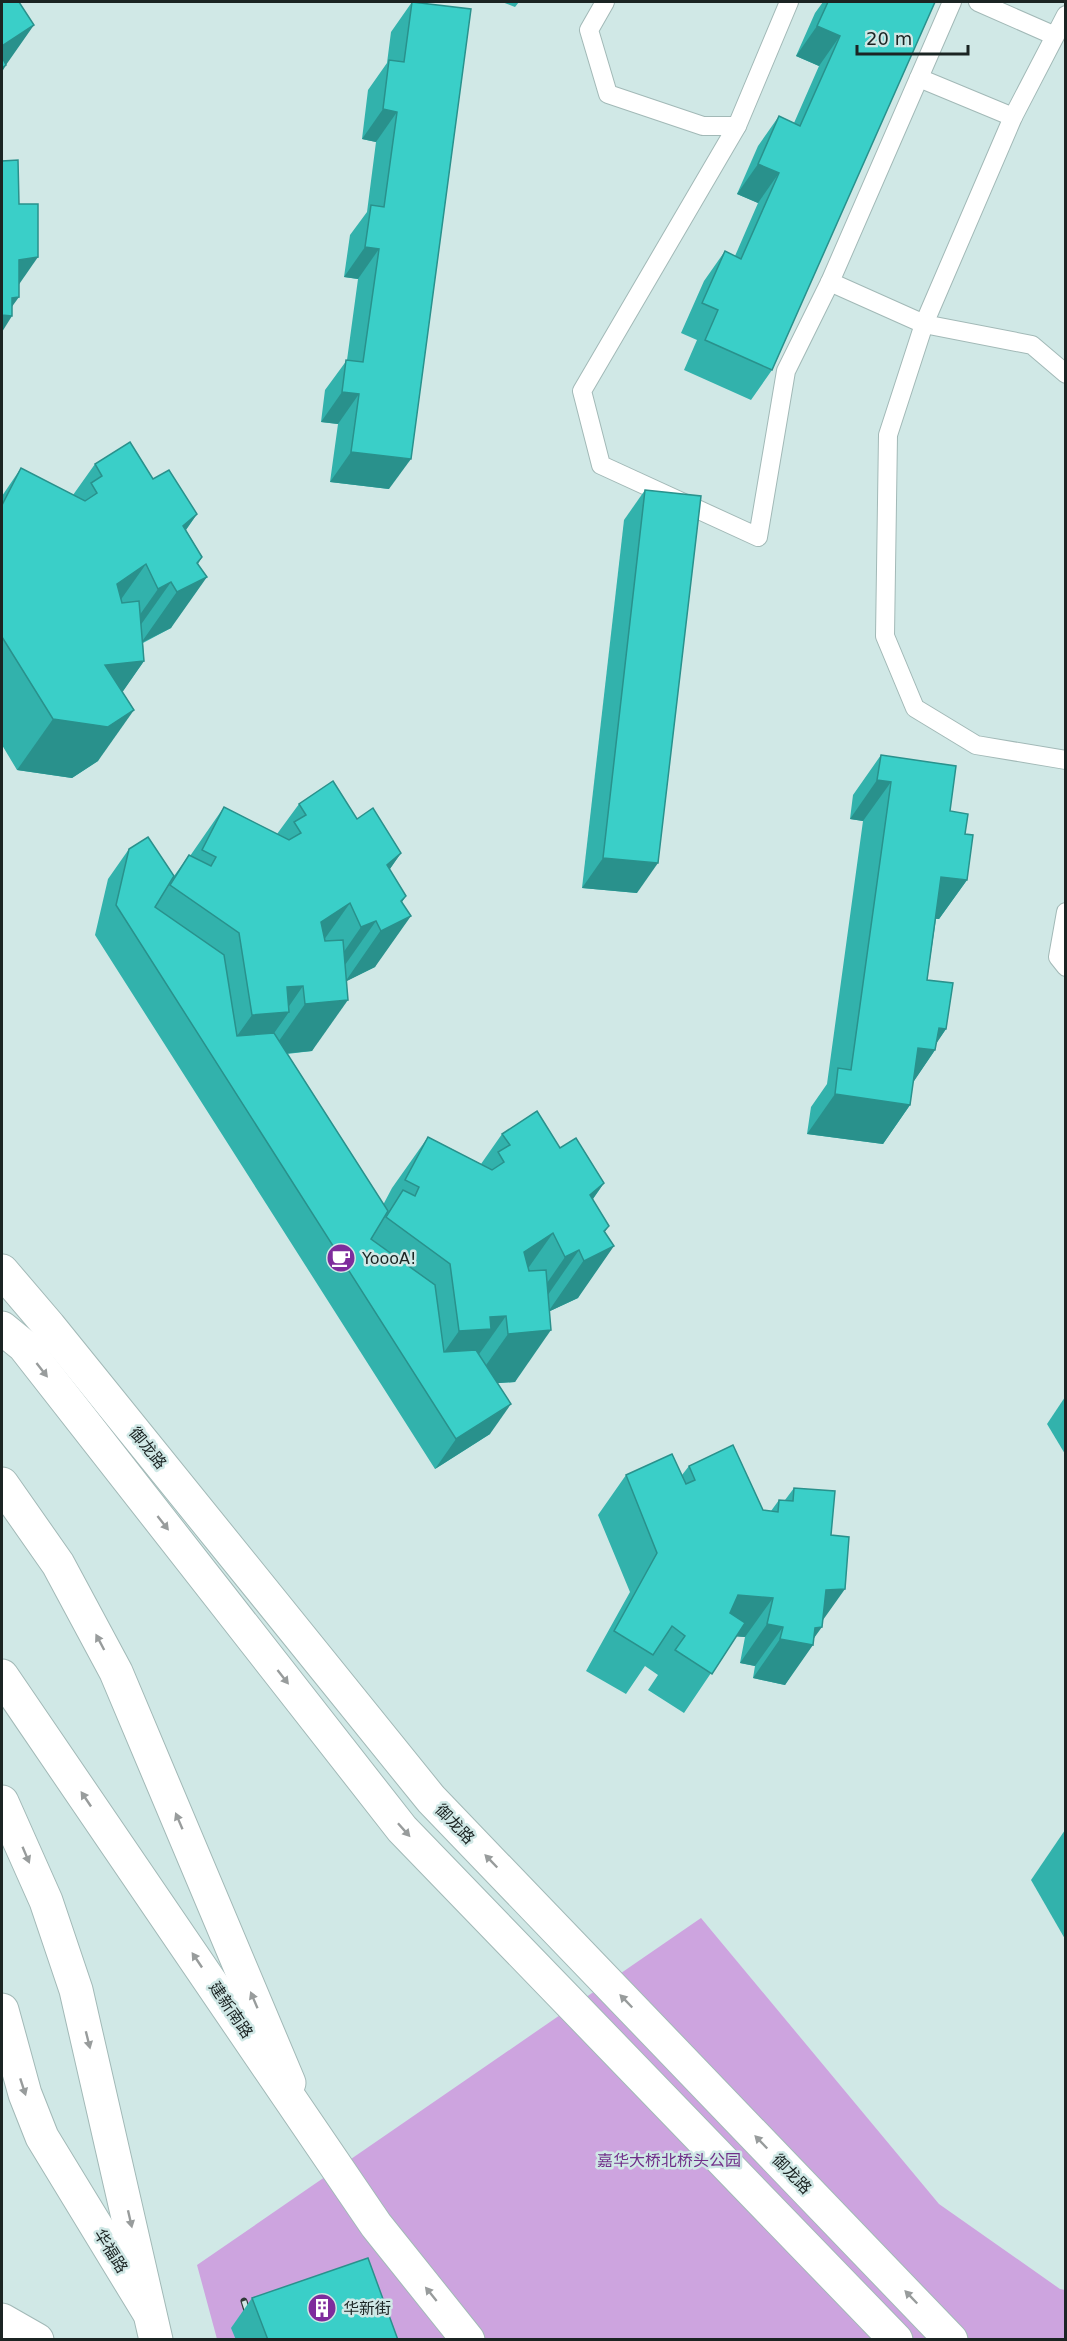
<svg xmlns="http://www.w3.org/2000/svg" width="1067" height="2341" font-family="'DejaVu Sans','Noto Sans SC',sans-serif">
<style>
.green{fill:#cda4df}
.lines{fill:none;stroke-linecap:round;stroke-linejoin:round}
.service-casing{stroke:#a2b9b7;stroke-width:20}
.tertiary-casing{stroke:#a2b9b7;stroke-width:35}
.secondary-casing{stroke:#a2b9b7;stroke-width:35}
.primary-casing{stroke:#a2b9b7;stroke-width:35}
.service{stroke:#fff;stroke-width:18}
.tertiary{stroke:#fff;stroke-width:33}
.secondary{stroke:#fff;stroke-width:33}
.primary{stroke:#fff;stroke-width:33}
.rail-casing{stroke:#303b39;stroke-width:7}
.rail{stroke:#d0e8e6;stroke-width:4.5;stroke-dasharray:14;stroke-linecap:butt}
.wall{fill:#32b2ac}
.shaded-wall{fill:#29918c}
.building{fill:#3acfc8;stroke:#29918c;stroke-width:1.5}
.oneway{fill:#989c9c}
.labels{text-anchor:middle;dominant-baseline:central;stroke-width:5;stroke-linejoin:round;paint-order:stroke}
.poi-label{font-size:16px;fill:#1b2423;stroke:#d0e8e6;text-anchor:start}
.street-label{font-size:16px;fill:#1b2423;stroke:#d0e8e6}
.park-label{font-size:16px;fill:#702f89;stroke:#d0e8e6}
</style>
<rect width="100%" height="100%" fill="#d0e8e6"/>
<path class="green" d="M 701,1918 L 939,2204 L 1060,2289 L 1065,2290 L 1065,2339 L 217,2339 L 197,2265 Z"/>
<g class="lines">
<g class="service-casing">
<g id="service">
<path d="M 605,2 L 589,30 L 608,94 L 703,126 L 737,126"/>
<path d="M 789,2 L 737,126 L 582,391 L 601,465 L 758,537 L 786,371 L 830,282 L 952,2"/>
<path d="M 978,2 L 1053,35"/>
<path d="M 1066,15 L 1013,117 L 924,324 L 888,435 L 885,636 L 915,708 L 976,745 L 1066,760"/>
<path d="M 919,78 L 1013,117"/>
<path d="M 830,282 L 924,324 L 1032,345 L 1066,374"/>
<path d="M 1066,912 L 1058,957 L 1066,967"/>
</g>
</g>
<g class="tertiary-casing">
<g id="tertiary">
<path d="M 2,2010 L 25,2094 L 42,2137 L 148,2311"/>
<path d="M 2,2320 L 37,2340"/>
</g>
</g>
<g class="secondary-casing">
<g id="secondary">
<path d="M 2,1271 L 49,1326 L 431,1799 L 951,2340"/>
<path d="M 2,1328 L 24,1346 L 402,1829 L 896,2340"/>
<path d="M 2,1484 L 58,1564 L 116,1672 L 289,2083"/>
</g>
</g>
<g class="primary-casing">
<g id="primary">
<path d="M 2,1676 L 376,2225 L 468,2340"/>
<path d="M 2,1802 L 46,1901 L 76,1990 L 156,2340"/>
</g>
</g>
<use href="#service" class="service"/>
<use href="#tertiary" class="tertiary"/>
<use href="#secondary" class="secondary"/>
<use href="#primary" class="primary"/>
<g class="rail-casing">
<path id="rail" d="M 244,2301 L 256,2340"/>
</g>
<use href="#rail" class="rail"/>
</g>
<g class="wall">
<path d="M 412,2 L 389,489 L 330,482 L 338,424 L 321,422 L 325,390 L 347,360 L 358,279 L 344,277 L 350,235 L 367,212 L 376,142 L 362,139 L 368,90 L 387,63 L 391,32 Z"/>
<path d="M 502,2 L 519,2 L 515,7 Z"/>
<path d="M 823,2 L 935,2 L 772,370 L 751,400 L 684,370 L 697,340 L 681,333 L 704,281 L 725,251 L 735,256 L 758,203 L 737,194 L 758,146 L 779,116 L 794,123 L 819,66 L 796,56 L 815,13 Z"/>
<path d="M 95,464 L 153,479 L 197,514 L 186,530 L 202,557 L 198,564 L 171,628 L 143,643 L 144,661 L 122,692 L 98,761 L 72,778 L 17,770 L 2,745 L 2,496 L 21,468 L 73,495 Z"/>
<path d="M 645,490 L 637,893 L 582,888 L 624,520 Z"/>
<path d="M 881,755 L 950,811 L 965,834 L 967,880 L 939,919 L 936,919 L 927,980 L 946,1029 L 936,1043 L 935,1050 L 913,1082 L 910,1105 L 883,1144 L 807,1134 L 811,1107 L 827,1084 L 863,821 L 850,819 L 853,795 Z"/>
<path d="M 299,804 L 357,819 L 401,853 L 389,870 L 406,896 L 402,902 L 375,967 L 346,981 L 312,1051 L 287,1054 L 383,1205 L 392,1188 L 428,1137 L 481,1164 L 502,1134 L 560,1148 L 604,1183 L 593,1199 L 605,1232 L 578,1298 L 550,1311 L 515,1382 L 497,1383 L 490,1434 L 435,1469 L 95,935 L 108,879 L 129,849 L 174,876 L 189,855 L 190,856 L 224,807 L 277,834 Z"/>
<path d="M 1065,1397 L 1065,1454 L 1047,1424 Z"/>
<path d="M 689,1466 L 763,1510 L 771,1511 L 779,1500 L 785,1500 L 794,1488 L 822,1621 L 814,1638 L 785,1685 L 753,1678 L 755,1666 L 740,1663 L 745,1637 L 736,1636 L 684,1713 L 648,1690 L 658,1675 L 645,1666 L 626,1694 L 586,1671 L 630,1592 L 598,1515 L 626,1475 L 682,1475 Z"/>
<path d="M 1065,1830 L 1065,1939 L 1031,1880 Z"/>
<path d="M 252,2298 L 398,2340 L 236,2340 L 231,2328 Z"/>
</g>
<g class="shaded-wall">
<path d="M 34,25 L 6,65 L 2,72 L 2,46 Z"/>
<path d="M 817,26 L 840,36 L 819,66 L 796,56 Z"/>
<path d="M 383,109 L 397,112 L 376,142 L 362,139 Z"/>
<path d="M 758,164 L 779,173 L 758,203 L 737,194 Z"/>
<path d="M 365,247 L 379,249 L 358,279 L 344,277 Z"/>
<path d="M 38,257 L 2,309 L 19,260 Z"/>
<path d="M 19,297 L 6,315 L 12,316 L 2,332 L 2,313 L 12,298 Z"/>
<path d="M 342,392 L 359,394 L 338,424 L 321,422 Z"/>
<path d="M 351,452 L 411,459 L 389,489 L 330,482 Z"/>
<path d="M 197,514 L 161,565 L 183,526 Z"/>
<path d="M 202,557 L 178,591 L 207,577 L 171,628 L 141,643 L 197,563 Z"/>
<path d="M 146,564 L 110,615 L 117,584 Z"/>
<path d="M 171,582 L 135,633 L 122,640 L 158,589 Z"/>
<path d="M 144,661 L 108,713 L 105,665 Z"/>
<path d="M 134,710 L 98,761 L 72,778 L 17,770 L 53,719 Z"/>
<path d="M 877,780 L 891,782 L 863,821 L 850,819 Z"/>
<path d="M 401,853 L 365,905 L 387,865 Z"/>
<path d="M 603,858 L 658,863 L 637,893 L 582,888 Z"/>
<path d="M 941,877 L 967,880 L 939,919 L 914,916 Z"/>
<path d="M 406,896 L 382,930 L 411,916 L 375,967 L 345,982 L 401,901 Z"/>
<path d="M 350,903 L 314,954 L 321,922 Z"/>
<path d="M 376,921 L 340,972 L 325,979 L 361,927 Z"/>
<path d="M 303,986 L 285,1012 L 289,1012 L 253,1063 L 217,1064 L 252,1015 L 287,987 Z"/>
<path d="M 348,1000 L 312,1051 L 269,1055 L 305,1004 Z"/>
<path d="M 939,1028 L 946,1029 L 932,1050 L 935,1050 L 908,1090 L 918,1048 Z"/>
<path d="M 835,1094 L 910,1105 L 883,1144 L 807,1134 Z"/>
<path d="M 604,1183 L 568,1234 L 590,1195 Z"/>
<path d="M 609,1226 L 585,1260 L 614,1246 L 578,1298 L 548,1312 L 604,1231 Z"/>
<path d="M 553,1233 L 517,1284 L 524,1252 Z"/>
<path d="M 579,1250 L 543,1302 L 529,1309 L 565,1257 Z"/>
<path d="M 506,1316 L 470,1367 L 423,1382 L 459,1331 L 490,1317 Z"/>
<path d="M 551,1330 L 515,1382 L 472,1385 L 508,1334 Z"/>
<path d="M 511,1404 L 490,1434 L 435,1469 L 456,1439 Z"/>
<path d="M 845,1589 L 818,1627 L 822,1627 L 809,1645 L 813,1645 L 785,1685 L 753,1678 L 780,1639 L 826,1590 Z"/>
<path d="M 738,1595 L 773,1598 L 745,1637 L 710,1635 Z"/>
<path d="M 767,1624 L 783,1627 L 755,1666 L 740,1663 Z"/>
</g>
<g class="building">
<path d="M 2,2 L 19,2 L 34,25 L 2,46 Z"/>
<path d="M 412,2 L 471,9 L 411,459 L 351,452 L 359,394 L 342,392 L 346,360 L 363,362 L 379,249 L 365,247 L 371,205 L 384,207 L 397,112 L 383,109 L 389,60 L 404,62 Z"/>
<path d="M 828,2 L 935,2 L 772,370 L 705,340 L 718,310 L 702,303 L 725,251 L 741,259 L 779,173 L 758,164 L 779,116 L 800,126 L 840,36 L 817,26 Z"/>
<path d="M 2,57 L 6,65 L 2,68 Z"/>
<path d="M 18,160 L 19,204 L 38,204 L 38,257 L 19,260 L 19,297 L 12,298 L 12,316 L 2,315 L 2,161 Z"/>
<path d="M 130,442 L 153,479 L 169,470 L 197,514 L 183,526 L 202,557 L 197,563 L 207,577 L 177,592 L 171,582 L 158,589 L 146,564 L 117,584 L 122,603 L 139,601 L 144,661 L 105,665 L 134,710 L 108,727 L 53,719 L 2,637 L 2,501 L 3,503 L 21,468 L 85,501 L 97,493 L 91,483 L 102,476 L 95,464 Z"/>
<path d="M 645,490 L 701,496 L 658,863 L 603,858 Z"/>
<path d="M 881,755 L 956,766 L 950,811 L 968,814 L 965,834 L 973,835 L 967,880 L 941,877 L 927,980 L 953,983 L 946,1029 L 939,1028 L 935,1050 L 918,1048 L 910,1105 L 835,1094 L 838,1068 L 851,1070 L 891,782 L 877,780 Z"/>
<path d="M 333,781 L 357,819 L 373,808 L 401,853 L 387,865 L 406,896 L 401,901 L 411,916 L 381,931 L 376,921 L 361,927 L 350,903 L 321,922 L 325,941 L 343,940 L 348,1000 L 305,1004 L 303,986 L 287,987 L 289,1012 L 252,1015 L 239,933 L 170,885 L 189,855 L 211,866 L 216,857 L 202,850 L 224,807 L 289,840 L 301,833 L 294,822 L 306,815 L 299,804 Z"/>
<path d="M 148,837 L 174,876 L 155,907 L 224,955 L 237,1036 L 274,1033 L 388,1211 L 371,1239 L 435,1285 L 444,1352 L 476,1350 L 511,1404 L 456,1439 L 116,905 L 129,849 Z"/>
<path d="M 537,1111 L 560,1148 L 576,1138 L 604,1183 L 590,1195 L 609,1226 L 604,1231 L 614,1246 L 584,1261 L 579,1250 L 565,1257 L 553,1233 L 524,1252 L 529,1271 L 546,1270 L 551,1330 L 508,1334 L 506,1316 L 490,1317 L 491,1329 L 459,1331 L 450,1264 L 386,1217 L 403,1190 L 415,1196 L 419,1187 L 405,1180 L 428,1137 L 492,1170 L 504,1162 L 498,1152 L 510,1145 L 502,1134 Z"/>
<path d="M 733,1445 L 763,1510 L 778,1512 L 779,1500 L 793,1501 L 794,1488 L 835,1491 L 831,1535 L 849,1537 L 845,1589 L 826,1590 L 822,1627 L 815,1628 L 813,1645 L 780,1639 L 783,1627 L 767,1624 L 773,1598 L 738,1595 L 730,1613 L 745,1623 L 712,1674 L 675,1650 L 685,1636 L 672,1626 L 653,1655 L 614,1631 L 657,1553 L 626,1475 L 672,1454 L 686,1484 L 695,1480 L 689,1466 Z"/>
<path d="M 368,2258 L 398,2340 L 268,2340 L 252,2298 Z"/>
</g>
<defs><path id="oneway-solid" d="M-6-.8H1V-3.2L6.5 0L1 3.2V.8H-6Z" transform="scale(1.5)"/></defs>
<g class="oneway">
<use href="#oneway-solid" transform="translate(42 1370) rotate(52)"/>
<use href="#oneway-solid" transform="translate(163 1523) rotate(52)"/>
<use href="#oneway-solid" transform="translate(100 1642) rotate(-118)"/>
<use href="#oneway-solid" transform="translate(283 1677) rotate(52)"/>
<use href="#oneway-solid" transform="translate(86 1799) rotate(-124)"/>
<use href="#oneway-solid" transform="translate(179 1821) rotate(-113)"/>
<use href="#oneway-solid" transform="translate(404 1830) rotate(48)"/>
<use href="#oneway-solid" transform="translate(26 1855) rotate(67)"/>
<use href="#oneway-solid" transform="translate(491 1861) rotate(-134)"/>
<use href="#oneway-solid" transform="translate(197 1960) rotate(-124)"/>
<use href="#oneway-solid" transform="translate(254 2000) rotate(-113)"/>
<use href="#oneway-solid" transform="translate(626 2001) rotate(-134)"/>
<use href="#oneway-solid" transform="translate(88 2040) rotate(76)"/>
<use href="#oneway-solid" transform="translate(23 2087) rotate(72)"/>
<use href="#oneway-solid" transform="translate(761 2142) rotate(-134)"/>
<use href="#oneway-solid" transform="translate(130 2219) rotate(77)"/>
<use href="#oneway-solid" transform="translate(431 2294) rotate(-129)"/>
<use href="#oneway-solid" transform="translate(911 2297) rotate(-134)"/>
</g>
<defs>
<g id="cafe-disc" transform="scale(1.5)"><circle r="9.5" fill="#7e2c9c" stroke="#d0e8e6"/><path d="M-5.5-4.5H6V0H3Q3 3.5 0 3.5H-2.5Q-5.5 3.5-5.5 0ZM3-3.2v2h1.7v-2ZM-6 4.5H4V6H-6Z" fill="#fff"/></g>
<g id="building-disc" transform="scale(1.5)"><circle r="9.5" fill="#7e2c9c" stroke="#d0e8e6"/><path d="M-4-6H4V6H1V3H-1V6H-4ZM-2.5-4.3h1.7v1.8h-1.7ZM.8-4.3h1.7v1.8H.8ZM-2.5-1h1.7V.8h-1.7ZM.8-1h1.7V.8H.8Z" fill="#fff"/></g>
</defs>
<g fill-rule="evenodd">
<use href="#cafe-disc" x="341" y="1258"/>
<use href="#building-disc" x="322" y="2308"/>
</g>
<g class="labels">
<g class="poi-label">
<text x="362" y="1258">YoooA!</text>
<text x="343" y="2308">华新街</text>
</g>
<g class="street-label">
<text transform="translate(148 1448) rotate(51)">御龙路</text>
<text transform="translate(455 1824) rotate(46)">御龙路</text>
<text transform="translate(231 2010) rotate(56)">建新南路</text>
<text transform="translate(792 2174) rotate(46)">御龙路</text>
<text transform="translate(111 2251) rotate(58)">华福路</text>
</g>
<g class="park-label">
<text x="669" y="2160">嘉华大桥北桥头公园</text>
</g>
</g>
<rect width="1067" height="2341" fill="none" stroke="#1b2423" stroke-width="6"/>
<path d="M857 45v9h111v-9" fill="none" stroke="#1b2423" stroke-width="3"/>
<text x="866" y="45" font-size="18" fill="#1b2423" stroke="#d0e8e6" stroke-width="4.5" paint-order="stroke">20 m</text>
</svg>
